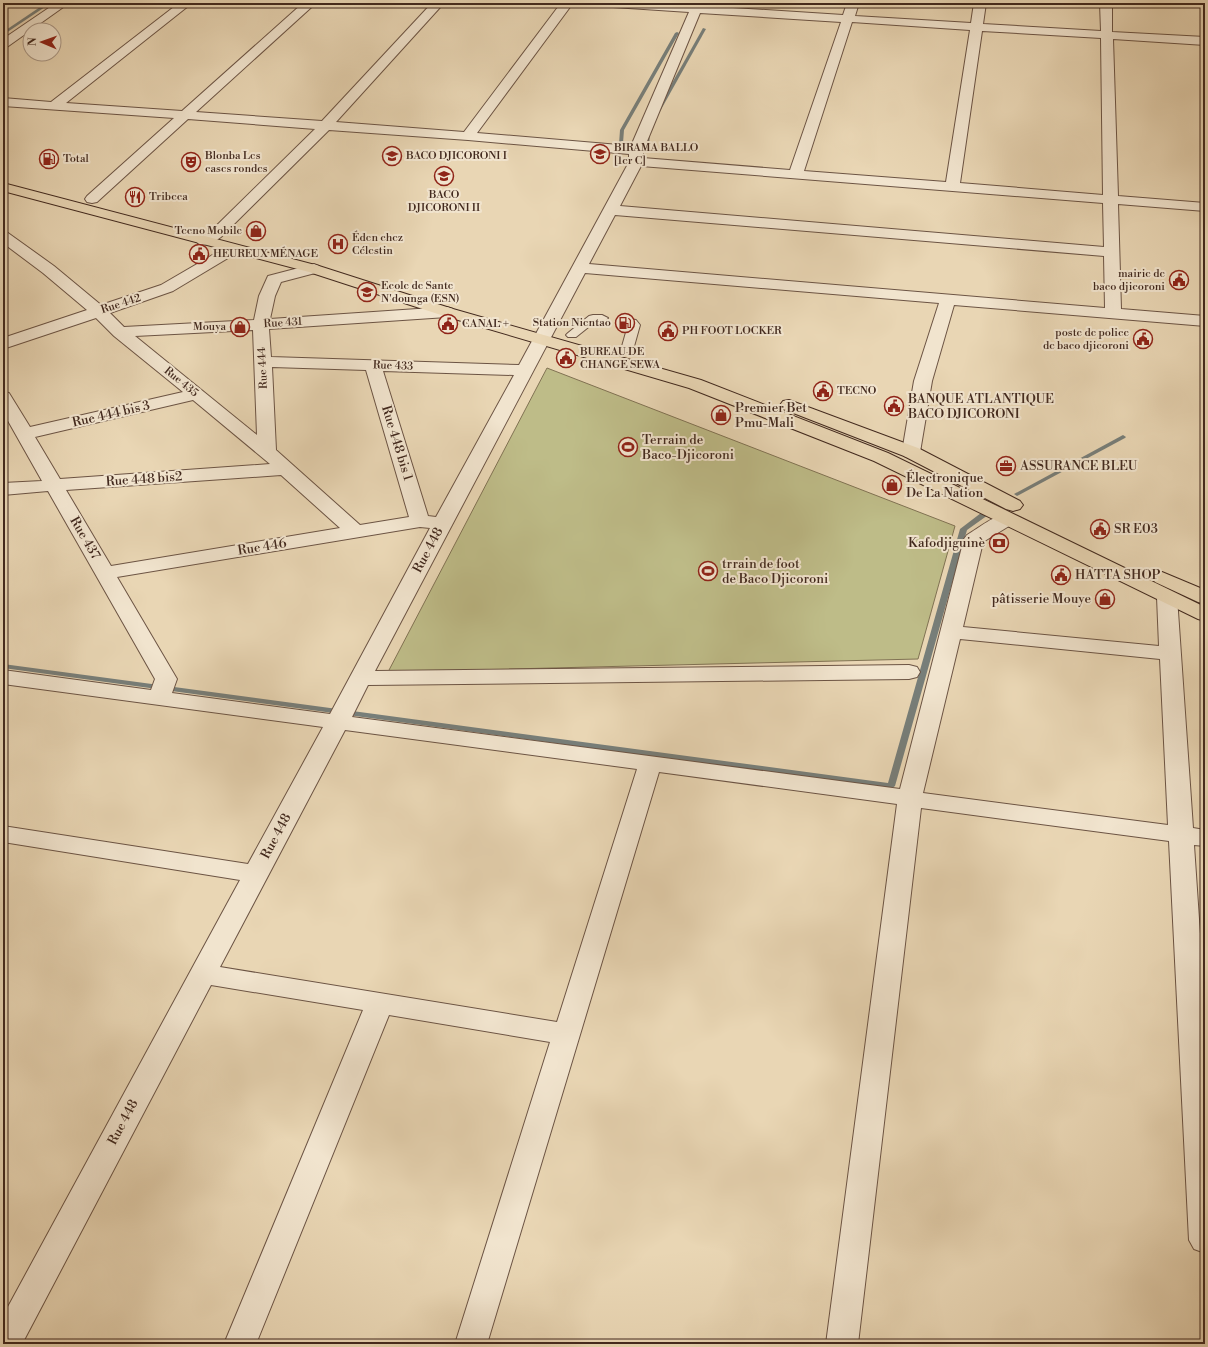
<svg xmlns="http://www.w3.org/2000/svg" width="1208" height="1347" font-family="'Libre Bodoni',serif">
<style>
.green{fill:#bebc88;stroke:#807253}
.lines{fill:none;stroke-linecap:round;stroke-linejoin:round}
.stream{fill:#777e79;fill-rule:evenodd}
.lane-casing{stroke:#6c5444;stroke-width:2}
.street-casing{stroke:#6c5444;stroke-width:2}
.primary-casing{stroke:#42291e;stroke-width:2}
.lane{fill:#f1e4ce;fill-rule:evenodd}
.street{fill:#f1e4ce;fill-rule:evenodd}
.primary{fill:#e9d6b4;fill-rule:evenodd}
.labels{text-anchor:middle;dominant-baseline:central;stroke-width:4;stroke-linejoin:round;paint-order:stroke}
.far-poi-label{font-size:11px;fill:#42291e;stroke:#f1e4ce;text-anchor:start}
.far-street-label{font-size:11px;fill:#42291e;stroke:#f1e4ce}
.poi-label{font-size:13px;fill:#42291e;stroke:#f1e4ce;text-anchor:start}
.street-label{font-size:13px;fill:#42291e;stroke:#f1e4ce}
</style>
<rect width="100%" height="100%" fill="#e9d6b4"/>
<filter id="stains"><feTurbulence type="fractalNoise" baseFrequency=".005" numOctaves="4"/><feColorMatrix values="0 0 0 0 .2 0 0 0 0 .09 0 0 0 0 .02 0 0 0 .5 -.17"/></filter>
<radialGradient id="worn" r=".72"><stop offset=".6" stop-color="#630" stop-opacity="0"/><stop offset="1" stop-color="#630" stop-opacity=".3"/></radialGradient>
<path class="green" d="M 547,368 L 955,526 L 918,659 L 388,672 Z"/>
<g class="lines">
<g class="stream">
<path d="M 46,3 L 51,3 L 3,35 L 3,32 Z"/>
<path d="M 703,28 L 706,29 L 658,115 L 654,116 L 654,115 Z"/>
<path d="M 677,32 L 679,33 L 624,130 L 623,143 L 619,144 L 620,130 L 675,33 Z"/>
<path d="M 646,130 L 650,131 L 649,148 L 647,149 L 645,148 Z"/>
<path d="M 1123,435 L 1126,437 L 1125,438 L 1019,495 L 1017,496 L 1014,494 Z"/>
<path d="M 981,513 L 987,513 L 988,515 L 967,530 L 895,786 L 891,789 L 3,668 L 3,664 L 888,783 L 960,529 Z"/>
</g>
<g class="lane-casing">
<g id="lane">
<path d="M 593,315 L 602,315 L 608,318 L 606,320 L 596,321 L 576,337 L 568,337 L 566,335 L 568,333 L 589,316 Z"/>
<path d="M 622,318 L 636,320 L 640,325 L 633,350 L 631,352 L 623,352 L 621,350 L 628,325 L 618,323 L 616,321 Z"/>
</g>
</g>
<g class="street-casing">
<g id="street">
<path d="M 56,3 L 69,3 L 7,47 L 3,48 L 3,39 Z"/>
<path d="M 179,3 L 192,3 L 66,103 L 182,111 L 303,3 L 316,3 L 196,112 L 322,121 L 432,3 L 444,3 L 336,122 L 464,132 L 561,3 L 573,3 L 477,133 L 631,146 L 689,12 L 598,6 L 592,3 L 652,3 L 691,5 L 692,3 L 704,3 L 702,6 L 843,15 L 847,3 L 859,3 L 855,16 L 971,23 L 974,3 L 986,3 L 983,24 L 1101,31 L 1100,3 L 1112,3 L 1112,32 L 1205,37 L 1205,45 L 1113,39 L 1118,196 L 1205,203 L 1205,211 L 1118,204 L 1121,309 L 1205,316 L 1205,326 L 954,305 L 932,381 L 920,452 L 918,456 L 911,458 L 904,456 L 902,452 L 914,381 L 939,303 L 585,273 L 375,671 L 909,665 L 917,667 L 920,672 L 917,677 L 909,679 L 368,685 L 352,717 L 900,789 L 964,539 L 967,535 C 981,527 998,511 1014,515 L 1017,519 L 1014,523 L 983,542 L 963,627 L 1159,646 L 1157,597 L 1160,593 L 1167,591 L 1174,593 L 1177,597 L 1193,828 L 1205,830 L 1205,846 L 1194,845 L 1205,1008 L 1205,1253 L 1194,1249 L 1189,1240 L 1169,841 L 921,808 L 858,1344 L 826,1344 L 897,804 L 659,772 L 487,1344 L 455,1344 L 550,1042 L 389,1015 L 256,1344 L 224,1344 L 363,1010 L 211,985 L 22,1344 L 3,1344 L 3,1316 L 240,880 L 3,842 L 3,826 L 248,864 L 323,727 L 3,684 L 3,670 L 151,690 L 155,679 L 48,491 L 3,495 L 3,483 L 42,481 L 3,412 L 3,392 L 9,393 L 30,427 L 183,392 L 114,336 L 96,318 L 3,349 L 3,338 L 87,310 L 43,273 L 3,243 L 3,232 L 8,233 L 54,266 L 101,305 L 161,285 L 228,246 L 233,244 L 238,246 L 241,249 L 238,252 L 173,291 L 110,313 L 124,327 L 254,320 L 259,296 L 268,276 L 314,264 L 319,266 L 322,269 L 319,272 L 281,282 L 275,296 L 270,319 L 447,307 L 453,309 L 455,312 L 453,315 L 447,317 L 269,329 L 271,357 L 519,365 L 629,162 L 629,154 L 468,140 L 329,130 L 221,237 C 214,242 208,246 199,244 L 196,241 L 199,238 L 211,231 L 315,129 L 188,119 L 97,202 L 92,203 L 87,202 L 85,199 L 87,196 L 174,118 L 3,106 L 3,98 L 51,102 ZM 700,13 L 841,22 L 790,170 L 643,158 L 643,151 ZM 852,22 L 970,30 L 946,182 L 804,171 ZM 982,31 L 1101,38 L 1103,195 L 960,183 ZM 641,166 L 1103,203 L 1104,247 L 620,206 ZM 615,215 L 1104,256 L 1105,308 L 589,264 ZM 253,330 L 257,435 L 135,336 ZM 272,367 L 366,370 L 409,517 L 360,525 L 276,450 ZM 383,371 L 514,375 L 436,517 L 428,516 ZM 193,400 L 270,464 L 60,479 L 35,437 ZM 281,475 L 340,528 L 111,566 L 66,490 ZM 420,527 L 430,528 L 330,714 L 172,693 L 177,679 L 117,577 ZM 960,639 L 1160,659 L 1168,825 L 923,793 ZM 345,730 L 637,769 L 557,1022 L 220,967 Z"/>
</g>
</g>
<g class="primary-casing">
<g id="primary">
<path d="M 3,183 L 319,266 L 453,309 L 701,380 L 888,453 L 1205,607 L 1205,621 L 1198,619 L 874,461 L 689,388 L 441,315 L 309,272 L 3,191 Z"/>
<path d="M 789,400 L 918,448 L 1020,501 L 1023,505 L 1020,509 L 1013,511 L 1006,509 L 904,456 L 783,409 L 780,405 L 783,401 Z"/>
<path d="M 1162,572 L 1205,590 L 1205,604 L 1198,602 L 1155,582 L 1152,578 L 1155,574 Z"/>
</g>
</g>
<use href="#lane" class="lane"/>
<use href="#street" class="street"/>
<use href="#primary" class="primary"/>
</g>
<defs>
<g id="school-ring" transform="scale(1)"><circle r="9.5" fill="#f1e4ce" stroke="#8f2418" stroke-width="1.5"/><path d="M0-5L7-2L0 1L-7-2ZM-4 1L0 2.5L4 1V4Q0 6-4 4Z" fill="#8f2418"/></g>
<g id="fuel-ring" transform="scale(1)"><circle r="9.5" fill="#f1e4ce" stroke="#8f2418" stroke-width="1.5"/><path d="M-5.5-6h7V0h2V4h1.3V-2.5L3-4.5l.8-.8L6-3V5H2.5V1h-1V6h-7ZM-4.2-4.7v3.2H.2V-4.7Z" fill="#8f2418"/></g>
<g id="theatre-ring" transform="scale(1)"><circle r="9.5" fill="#f1e4ce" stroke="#8f2418" stroke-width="1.5"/><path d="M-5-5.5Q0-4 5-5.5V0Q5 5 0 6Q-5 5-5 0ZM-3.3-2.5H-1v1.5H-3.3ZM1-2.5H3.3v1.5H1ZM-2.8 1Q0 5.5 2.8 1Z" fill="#8f2418"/></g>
<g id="restaurant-ring" transform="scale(1)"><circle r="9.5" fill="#f1e4ce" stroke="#8f2418" stroke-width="1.5"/><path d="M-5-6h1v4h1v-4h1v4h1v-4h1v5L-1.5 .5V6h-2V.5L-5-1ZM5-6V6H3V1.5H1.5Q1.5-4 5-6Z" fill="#8f2418"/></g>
<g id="shop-ring" transform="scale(1)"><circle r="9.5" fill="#f1e4ce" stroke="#8f2418" stroke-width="1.5"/><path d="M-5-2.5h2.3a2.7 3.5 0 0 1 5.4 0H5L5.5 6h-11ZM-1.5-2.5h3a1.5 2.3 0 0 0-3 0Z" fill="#8f2418"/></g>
<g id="hospital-ring" transform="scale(1)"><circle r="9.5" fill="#f1e4ce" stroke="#8f2418" stroke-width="1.5"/><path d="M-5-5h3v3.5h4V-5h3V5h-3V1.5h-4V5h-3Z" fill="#8f2418"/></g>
<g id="civic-ring" transform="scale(1)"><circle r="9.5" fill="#f1e4ce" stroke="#8f2418" stroke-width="1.5"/><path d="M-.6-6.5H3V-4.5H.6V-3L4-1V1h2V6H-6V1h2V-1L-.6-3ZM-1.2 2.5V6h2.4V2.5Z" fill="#8f2418"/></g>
<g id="university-ring" transform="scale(1)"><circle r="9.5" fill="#f1e4ce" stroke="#8f2418" stroke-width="1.5"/><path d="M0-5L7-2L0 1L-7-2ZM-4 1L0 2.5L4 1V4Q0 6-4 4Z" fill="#8f2418"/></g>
<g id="stadium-ring" transform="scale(1)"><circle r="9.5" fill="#f1e4ce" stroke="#8f2418" stroke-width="1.5"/><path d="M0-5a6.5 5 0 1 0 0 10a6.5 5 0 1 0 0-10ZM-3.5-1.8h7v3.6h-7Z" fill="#8f2418"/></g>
<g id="office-ring" transform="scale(1)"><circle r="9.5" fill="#f1e4ce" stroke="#8f2418" stroke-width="1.5"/><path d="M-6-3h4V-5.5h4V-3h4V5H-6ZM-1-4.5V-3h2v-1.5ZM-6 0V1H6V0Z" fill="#8f2418"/></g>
<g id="bank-ring" transform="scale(1)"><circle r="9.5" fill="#f1e4ce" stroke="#8f2418" stroke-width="1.5"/><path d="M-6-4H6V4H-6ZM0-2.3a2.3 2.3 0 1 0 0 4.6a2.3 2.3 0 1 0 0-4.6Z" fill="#8f2418"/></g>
</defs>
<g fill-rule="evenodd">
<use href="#school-ring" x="600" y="154"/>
<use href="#school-ring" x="392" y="156"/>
<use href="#fuel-ring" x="49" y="159"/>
<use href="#theatre-ring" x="191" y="162"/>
<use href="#school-ring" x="444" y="176"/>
<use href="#restaurant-ring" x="135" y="197"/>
<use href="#shop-ring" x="256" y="231"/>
<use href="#hospital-ring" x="338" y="244"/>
<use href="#civic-ring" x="199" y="254"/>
<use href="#civic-ring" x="1179" y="280"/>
<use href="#university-ring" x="367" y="292"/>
<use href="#fuel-ring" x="625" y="323"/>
<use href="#civic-ring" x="448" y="324"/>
<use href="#shop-ring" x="240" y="327"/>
<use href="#civic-ring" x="668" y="331"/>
<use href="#civic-ring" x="1143" y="339"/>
<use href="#civic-ring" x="566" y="358"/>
<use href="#civic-ring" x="823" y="391"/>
<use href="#civic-ring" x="894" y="406"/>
<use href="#shop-ring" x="721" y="415"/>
<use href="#stadium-ring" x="628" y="447"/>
<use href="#office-ring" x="1006" y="466"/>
<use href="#shop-ring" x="892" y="485"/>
<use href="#civic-ring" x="1100" y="529"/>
<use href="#bank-ring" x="999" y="543"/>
<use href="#stadium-ring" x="708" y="571"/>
<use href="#civic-ring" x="1061" y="575"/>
<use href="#shop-ring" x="1105" y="599"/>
</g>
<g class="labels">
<g class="far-poi-label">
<text x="614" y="148">BIRAMA BALLO<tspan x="614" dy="13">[1er C]</tspan></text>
<text x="205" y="156">Blonba Les<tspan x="205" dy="13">cases rondes</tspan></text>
<text x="406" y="156">BACO DJICORONI I</text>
<text x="63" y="159">Total</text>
<text x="444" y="195" text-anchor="middle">BACO<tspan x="444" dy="13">DJICORONI II</tspan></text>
<text x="149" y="197">Tribeca</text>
<text x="242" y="231" text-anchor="end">Tecno Mobile</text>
<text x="352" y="238">Éden chez<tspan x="352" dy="13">Célestin</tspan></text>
<text x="213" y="254">HEUREUX MÉNAGE</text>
<text x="1165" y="274" text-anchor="end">mairie de<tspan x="1165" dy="13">baco djicoroni</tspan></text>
<text x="381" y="286">Ecole de Sante<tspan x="381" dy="13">N'dounga (ESN)</tspan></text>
<text x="611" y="323" text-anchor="end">Station Nientao</text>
<text x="462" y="324">CANAL +</text>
<text x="226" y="327" text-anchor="end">Mouya</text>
<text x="682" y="331">PH FOOT LOCKER</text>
<text x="1129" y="333" text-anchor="end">poste de police<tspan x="1129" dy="13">de baco djicoroni</tspan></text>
<text x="580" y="352">BUREAU DE<tspan x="580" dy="13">CHANGE SEWA</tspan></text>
<text x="837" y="391">TECNO</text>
</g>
<g class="far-street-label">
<text transform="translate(121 304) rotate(-18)">Rue 442</text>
<text transform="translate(283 323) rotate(-4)">Rue 431</text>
<text transform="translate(393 366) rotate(2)">Rue 433</text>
<text transform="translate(263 368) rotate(-93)">Rue 444</text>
<text transform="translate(181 382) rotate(39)">Rue 435</text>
</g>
<g class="poi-label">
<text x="908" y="399">BANQUE ATLANTIQUE<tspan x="908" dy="15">BACO DJICORONI</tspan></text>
<text x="735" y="408">Premier Bet<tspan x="735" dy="15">Pmu-Mali</tspan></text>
<text x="642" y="440">Terrain de<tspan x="642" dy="15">Baco-Djicoroni</tspan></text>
<text x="1020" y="466">ASSURANCE BLEU</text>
<text x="906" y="478">Électronique<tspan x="906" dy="15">De La Nation</tspan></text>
<text x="1114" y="529">SR E03</text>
<text x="985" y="543" text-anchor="end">Kafodjiguinè</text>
<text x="722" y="564">trrain de foot<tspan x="722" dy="15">de Baco Djicoroni</tspan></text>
<text x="1075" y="575">HATTA SHOP</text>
<text x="1091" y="599" text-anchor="end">pâtisserie Mouye</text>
</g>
<g class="street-label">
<text transform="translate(111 414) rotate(-13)">Rue 444 bis 3</text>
<text transform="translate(397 443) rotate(73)">Rue 448 bis 1</text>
<text transform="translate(144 479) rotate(-4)">Rue 448 bis2</text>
<text transform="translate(85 538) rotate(60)">Rue 437</text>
<text transform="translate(262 547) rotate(-9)">Rue 446</text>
<text transform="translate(428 550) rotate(-62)">Rue 448</text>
<text transform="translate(276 836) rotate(-62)">Rue 448</text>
<text transform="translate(123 1122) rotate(-62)">Rue 448</text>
</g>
</g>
<rect width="1208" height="1347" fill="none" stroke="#e9d6b4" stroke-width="16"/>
<rect x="4" y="4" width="1200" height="1339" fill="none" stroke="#42291e" stroke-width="2"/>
<rect x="8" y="8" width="1192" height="1331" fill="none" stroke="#42291e"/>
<g transform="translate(42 42) rotate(272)"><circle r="19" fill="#f1e4ce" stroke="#ab9988"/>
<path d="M0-3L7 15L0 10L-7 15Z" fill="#8f2418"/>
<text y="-6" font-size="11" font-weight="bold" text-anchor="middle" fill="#42291e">N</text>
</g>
<rect width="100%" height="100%" filter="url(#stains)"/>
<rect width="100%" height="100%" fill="url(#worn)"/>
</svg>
